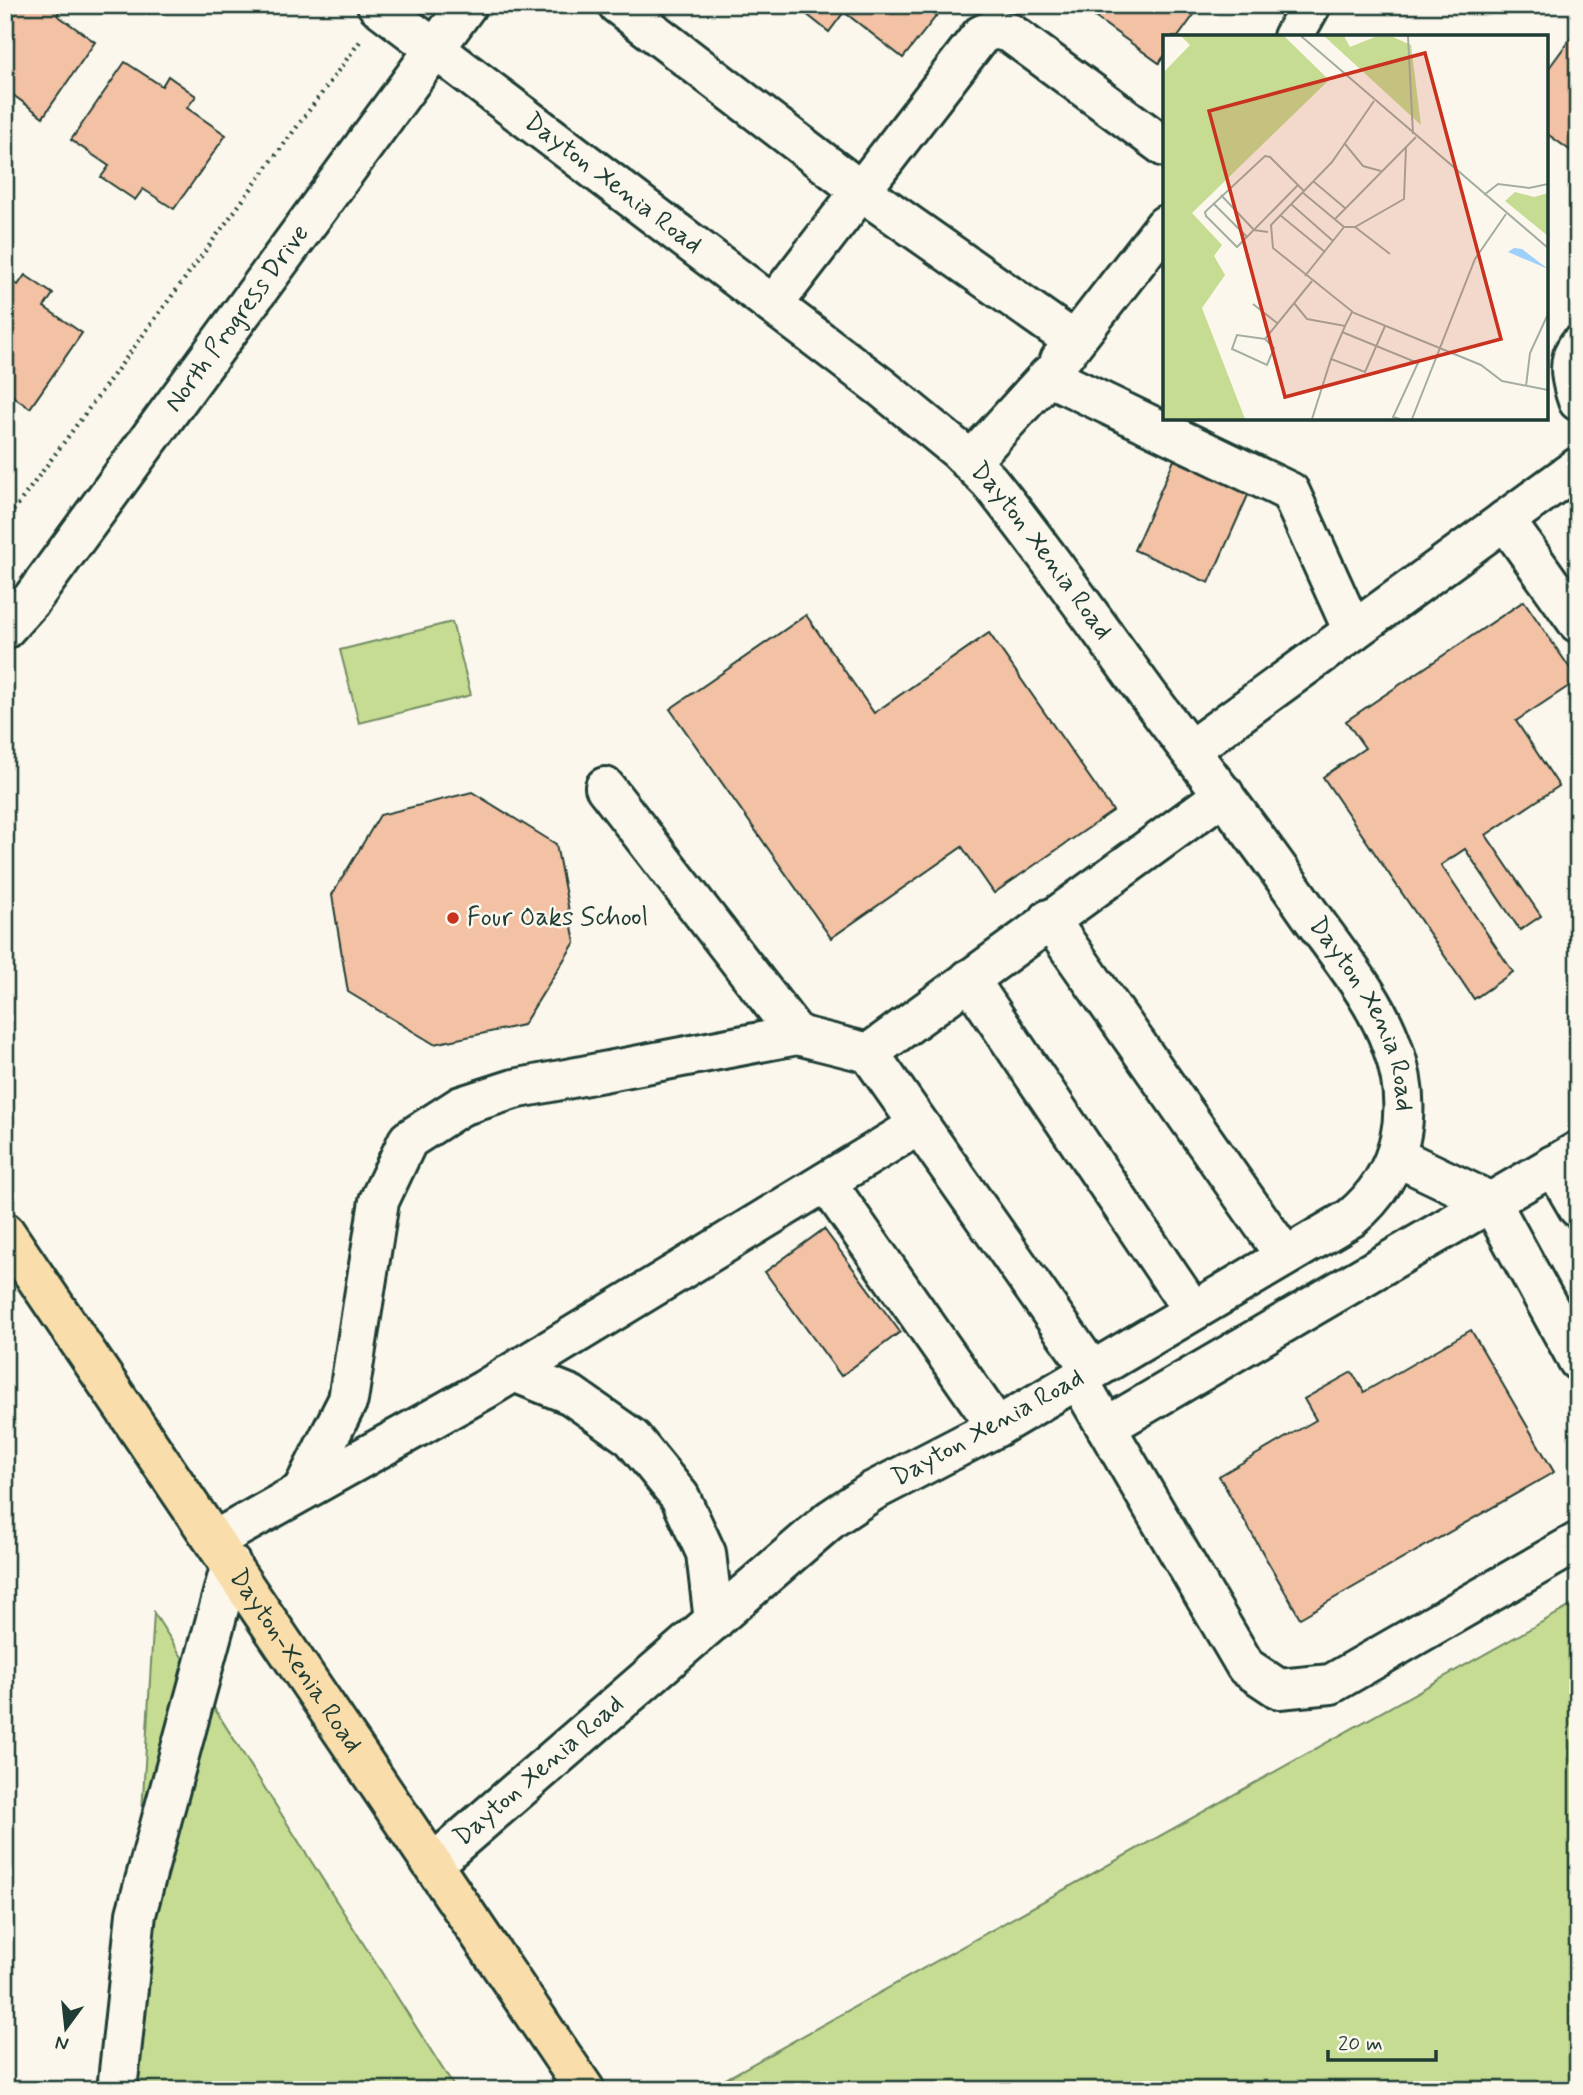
<svg xmlns="http://www.w3.org/2000/svg" width="1583" height="2095" font-family="Mynerve,sans-serif">
<style>
.green{fill:#c5dc92;stroke:#728c63;stroke-width:2}
.building{fill:#f3c1a4;stroke:#1f3d34;stroke-width:2}
.lines{fill:none;stroke-linecap:round;stroke-linejoin:round}
.minor-casing{stroke:#1f3d34;stroke-width:44}
.major-casing{stroke:#1f3d34;stroke-width:44}
.path{stroke:#1f3d34;stroke-width:4.5;stroke-dasharray:2 5;stroke-linecap:butt}
.minor{stroke:#fbf7ec;stroke-width:38}
.major{stroke:#f9deab;stroke-width:38}
.poi-dot{fill:#c8321e;stroke:#fbf7ec;stroke-width:2.5}
.labels{text-anchor:middle;dominant-baseline:central;stroke-width:5;stroke-linejoin:round;paint-order:stroke}
.street-label{font-size:26px;fill:#1f3d34;stroke:#fbf7ec}
.poi-label{font-size:26px;fill:#1f3d34;stroke:#fbf7ec;text-anchor:start}
.inset-road{fill:none;stroke:#a3ada2;stroke-width:2}
.view{fill:#c8321e;fill-opacity:0.15;stroke:#c8321e;stroke-width:3.5}
.inset-edge{fill:none;stroke:#1f3d34;stroke-width:3.5}
</style>
<rect width="100%" height="100%" fill="#fbf7ec"/>
<filter id="ink" filterUnits="userSpaceOnUse"><feTurbulence type="fractalNoise" baseFrequency=".0143" numOctaves="2"/><feDisplacementMap in="SourceGraphic" scale="14" xChannelSelector="R" yChannelSelector="G"/><feConvolveMatrix kernelMatrix="1 2 1 2 8 2 1 2 1" color-interpolation-filters="sRGB"/></filter>
<g filter="url(#ink)">
<g class="green">
<path d="M 452,622 L 471,695 L 359,723 L 340,650 Z"/>
<path d="M 1578,1602 L 1578,2090 L 706,2090 Z"/>
<path d="M 154,1613 L 456,2090 L 97,2090 L 136,1914 Z"/>
</g>
<g class="building">
<path d="M 5,5 L 63,5 L 57,15 L 95,42 L 43,117 L 13,95 L 5,107 Z"/>
<path d="M 795,5 L 945,5 L 903,58 L 844,12 L 829,32 Z"/>
<path d="M 1078,5 L 1201,5 L 1178,37 L 1165,37 L 1165,55 L 1159,63 Z"/>
<path d="M 1578,28 L 1578,156 L 1546,133 L 1546,72 Z"/>
<path d="M 125,62 L 162,86 L 168,76 L 196,96 L 187,108 L 226,135 L 174,209 L 143,189 L 135,200 L 101,177 L 109,166 L 71,140 Z"/>
<path d="M 25,275 L 53,294 L 44,307 L 82,333 L 30,408 L 5,391 L 5,277 L 18,285 Z"/>
<path d="M 1174,460 L 1249,493 L 1209,583 L 1134,550 Z"/>
<path d="M 1524,601 L 1578,680 L 1516,721 L 1559,786 L 1486,835 L 1541,916 L 1520,930 L 1465,849 L 1441,865 L 1513,972 L 1474,999 L 1323,777 L 1365,748 L 1346,721 Z"/>
<path d="M 806,615 L 874,713 L 989,633 L 1113,811 L 994,893 L 962,847 L 831,938 L 670,709 Z"/>
<path d="M 472,792 L 556,844 L 575,942 L 523,1025 L 434,1044 L 348,992 L 332,895 L 380,815 Z"/>
<path d="M 824,1229 L 900,1332 L 841,1376 L 765,1272 Z"/>
<path d="M 1471,1330 L 1554,1472 L 1300,1618 L 1219,1476 L 1316,1420 L 1304,1399 L 1352,1372 L 1364,1392 Z"/>
</g>
<g class="lines">
<g class="minor-casing">
<g id="minor">
<path id="s1" d="M 377,5 L 881,387 L 958,450 L 989,481 C 1045,550 1095,623 1147,694 C 1199,764 1253,831 1302,903 C 1331,946 1375,996 1392,1046 C 1415,1109 1404,1174 1351,1218 L 997,1427 L 873,1491 L 831,1519 L 434,1863"/>
<path d="M 618,5 L 861,191 L 1074,341"/>
<path d="M 1293,37 L 1311,5"/>
<path d="M 773,305 L 981,35 L 994,29 L 1010,33 L 1165,147"/>
<path d="M 1578,346 C 1566,362 1572,384 1578,401"/>
<path d="M 1060,360 L 1165,225"/>
<path d="M 970,462 L 1048,376 L 1290,492 L 1353,631"/>
<path d="M 1505,520 L 1578,623"/>
<path id="s2" d="M 5,629 L 32,599 L 467,5"/>
<path d="M 1190,750 L 1578,467"/>
<path d="M 605,787 L 797,1035"/>
<path d="M 1049,919 L 1285,1256"/>
<path d="M 969,979 L 1193,1311"/>
<path d="M 1397,1157 L 1491,1202 L 1578,1361"/>
<path d="M 1553,1165 L 1578,1208"/>
<path d="M 826,1182 L 997,1427"/>
<path d="M 1092,1371 L 869,1053 L 1224,794"/>
<path d="M 514,1372 L 571,1395 L 632,1438 L 680,1497 L 706,1553 L 714,1621"/>
<path d="M 1078,1379 L 1246,1667 L 1279,1689 L 1331,1684 L 1578,1542"/>
<path d="M 1106,1427 L 1578,1151"/>
<path d="M 302,1491 L 348,1400 L 379,1201 L 408,1140 L 461,1106 L 514,1089 L 797,1035 L 869,1053"/>
<path d="M 215,1540 L 484,1390 L 919,1125"/>
<path d="M 117,2090 L 136,1914 L 231,1564"/>
</g>
</g>
<g class="major-casing">
<g id="major">
<path id="s3" d="M 5,1232 L 585,2090"/>
</g>
</g>
<path class="path" d="M 5,522 L 361,40"/>
<use href="#minor" class="minor"/>
<use href="#major" class="major"/>
</g>
</g>
<circle class="poi-dot" cx="453" cy="918" r="7"/>
<g class="labels">
<g class="street-label">
<text stroke="none"><textPath href="#s1" startOffset="296">Dayton Xenia Road</textPath></text>
<text stroke="none"><textPath href="#s2" startOffset="388">North Progress Drive</textPath></text>
<text stroke="none"><textPath href="#s1" startOffset="863">Dayton Xenia Road</textPath></text>
<text stroke="none"><textPath href="#s1" startOffset="1430">Dayton Xenia Road</textPath></text>
<text transform="translate(988 1428) rotate(-29)">Dayton Xenia Road</text>
<text stroke="none"><textPath href="#s3" startOffset="518">Dayton-Xenia Road</textPath></text>
<text transform="translate(539 1771) rotate(-41)">Dayton Xenia Road</text>
</g>
<g class="poi-label">
<text x="467" y="918">Four Oaks School</text>
</g>
</g>
<g transform="translate(1163 35)">
<rect width="385" height="385" fill="#fbf7ec"/>
<path d="M 18,1 L 121,1 L 166,45 L 29,178 L 59,210 L 51,221 L 62,240 L 39,273 L 82,384 L 0,384 L 0,38 L 27,10 ZM 161,1 L 181,1 L 187,12 L 212,2 L 230,2 L 248,10 L 258,90 ZM 352,157 L 371,162 L 385,158 L 385,201 L 342,166 Z" fill="#c5dc92"/>
<path d="M 351,213 L 359,214 L 385,234 L 345,217 Z" fill="#9fd0fc"/>
<path class="inset-road" d="M 138,1 L 385,213M 245,1 L 250,99M 211,66 L 169,127 L 108,190 L 110,213 L 191,278 L 318,330 L 339,346 L 385,355M 182,109 L 200,131 L 218,136M 150,146 L 182,173M 135,150 L 74,212 L 43,181 L 42,177 L 102,121 L 107,122 L 141,156M 139,157 L 181,192 L 142,241M 58,160 L 91,195 L 105,197M 321,160 L 335,149 L 366,153 L 385,149M 50,168 L 84,202M 128,169 L 170,206M 117,180 L 162,217M 172,184 L 253,102M 181,192 L 192,192 L 241,164 L 243,112M 192,192 L 227,219M 131,268 L 144,284 L 182,291 L 189,277M 90,269 L 114,288M 182,291 L 168,324 L 202,337 L 222,291M 179,297 L 255,328 L 230,382 L 237,384M 102,304 L 111,313 L 104,330 L 69,314 L 74,300 L 102,304 L 149,246M 363,351 L 367,318 L 385,279M 149,384 L 168,324M 249,384 L 312,224 L 343,179"/>
<path class="view" d="M 262,18 L 338,304 L 122,362 L 46,76 Z"/>
<rect width="385" height="385" class="inset-edge"/>
</g>
<rect width="1583" height="2095" fill="none" stroke="#fbf7ec" stroke-width="28"/>
<rect x="14" y="14" width="1555" height="2067" fill="none" stroke="#1f3d34" stroke-width="2.5" filter="url(#ink)"/>
<g transform="translate(66 2028) rotate(195)" stroke="#fbf7ec" stroke-width="5" paint-order="stroke">
<path d="M0-5L12 26L0 18L-12 26Z" fill="#1f3d34"/>
<text y="-10" font-size="19" font-weight="bold" text-anchor="middle" fill="#1f3d34">N</text>
</g>
<path d="M1328 2050v10h108v-10" fill="none" stroke="#1f3d34" stroke-width="3.5"/>
<text x="1338" y="2050" font-size="21" fill="#1f3d34" stroke="#fbf7ec" stroke-width="5" paint-order="stroke">20 m</text>
</svg>
